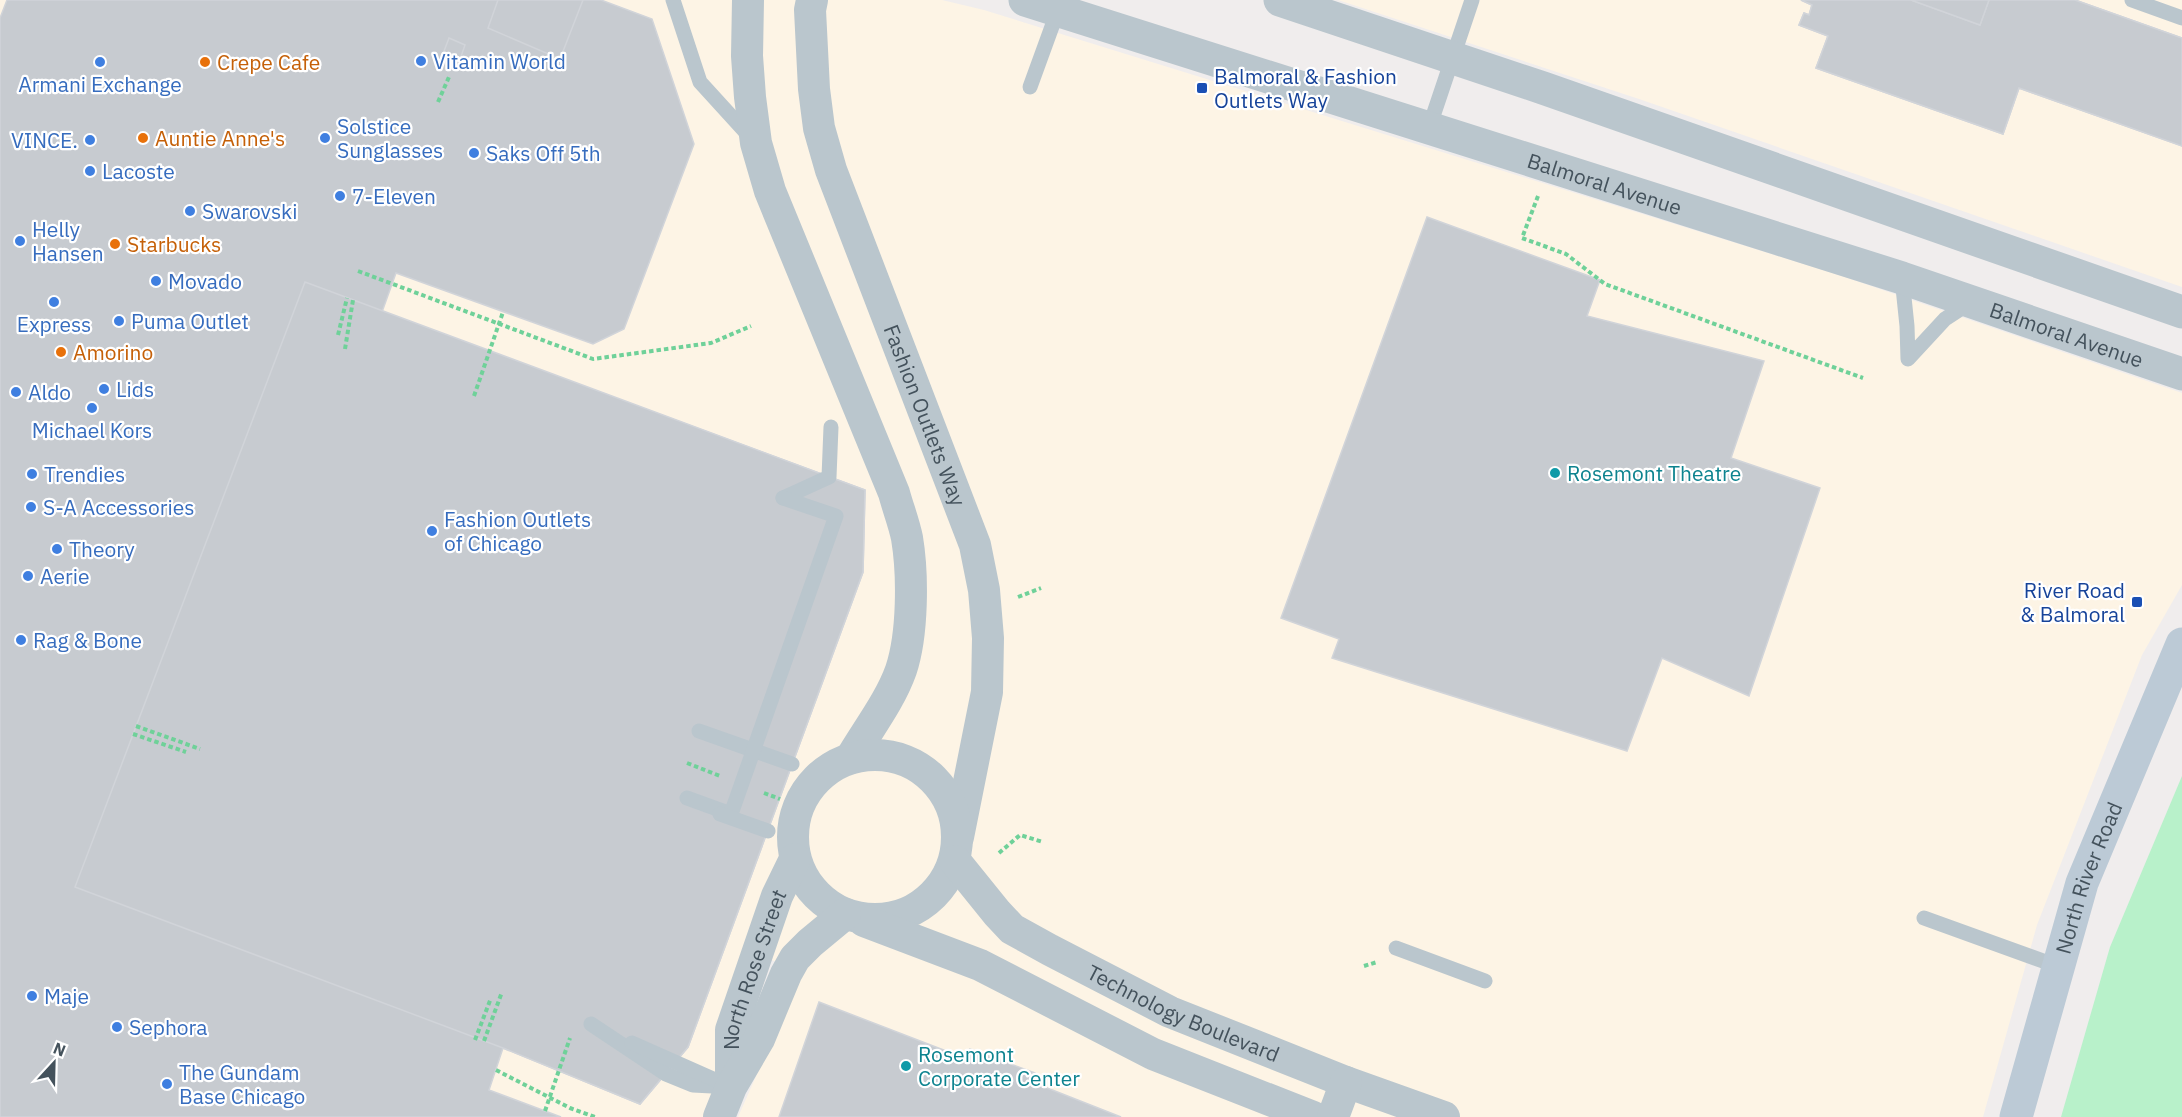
<svg xmlns="http://www.w3.org/2000/svg" width="2182" height="1117" font-family="'IBM Plex Sans',sans-serif">
<style>
.commercial{fill:#fdf4e5}
.green{fill:#b8f1ca}
.building{fill:#c7cbd0;stroke:#d1d4d9;stroke-width:1.5}
.lines{fill:none;stroke-linecap:round;stroke-linejoin:round}
.path{stroke:#6fd199;stroke-width:4;stroke-dasharray:4.5 3;stroke-linecap:butt}
.service{stroke:#bac6cd;stroke-width:15}
.minor{stroke:#bac6cd;stroke-width:32}
.tertiary{stroke:#bac6cd;stroke-width:33}
.secondary{stroke:#bccad6;stroke-width:33}
.shop-dot{fill:#3f7fe0;stroke:#fff;stroke-width:2}
.food-dot{fill:#e8710a;stroke:#fff;stroke-width:2}
.transit-dot{fill:#1a4fb4;stroke:#fff;stroke-width:2}
.culture-dot{fill:#0f9aa8;stroke:#fff;stroke-width:2}
.labels{text-anchor:middle;dominant-baseline:central;stroke-width:4.5;stroke-linejoin:round;paint-order:stroke}
.shop-label{font-size:21px;fill:#366cbe;stroke:#fff;text-anchor:start}
.food-label{font-size:21px;fill:#c56008;stroke:#fff;text-anchor:start}
.transit-label{font-size:21px;fill:#164399;stroke:#fff;text-anchor:start}
.street-label{font-size:21px;fill:#44525c;stroke:#fff}
.culture-label{font-size:21px;fill:#0d838f;stroke:#fff;text-anchor:start}
</style>
<rect width="100%" height="100%" fill="#f0eded"/>
<g class="commercial">
<path d="M 0,0 L 942,0 L 984,10 L 1839,275 L 2182,393 L 2182,585 L 2142,655 L 2037,925 L 1983,1117 L 738,1117 L 803,970 L 768,959 L 709,1117 L 0,1117 Z"/>
<path d="M 1338,0 L 2182,0 L 2182,287 L 1639,99 Z"/>
</g>
<path class="green" d="M 2182,776 L 2182,1117 L 2061,1117 L 2110,947 Z"/>
<g class="building">
<path d="M 7,0 L 601,0 L 652,19 L 694,144 L 624,329 L 593,344 L 396,273 L 382,312 L 865,490 L 863,572 L 688,1047 L 640,1104 L 503,1048 L 489,1090 L 561,1117 L 0,1117 L 0,18 Z"/>
<path d="M 498,0 L 583,0 L 560,59 L 488,28 Z"/>
<path d="M 1801,0 L 2075,0 L 2182,38 L 2182,146 L 2019,88 L 2003,134 L 1816,68 L 1828,36 L 1799,25 L 1804,13 L 1809,15 L 1812,5 Z"/>
<path d="M 1801,0 L 1911,0 L 1980,25 L 1989,0 L 2075,0 L 2182,38 L 2182,146 L 2019,88 L 2003,134 L 1816,68 L 1828,36 L 1799,25 L 1804,13 L 1809,15 L 1812,5 Z"/>
<path d="M 1911,0 L 1989,0 L 1980,25 Z"/>
<path d="M 449,38 L 465,45 L 458,65 L 441,59 Z"/>
<path d="M 1427,217 L 1600,280 L 1587,316 L 1764,361 L 1731,458 L 1820,488 L 1749,696 L 1662,658 L 1627,751 L 1332,658 L 1339,639 L 1281,618 Z"/>
<path d="M 305,282 L 865,490 L 863,572 L 688,1047 L 640,1104 L 503,1048 L 75,887 Z"/>
<path d="M 819,1002 L 967,1059 L 970,1049 L 1035,1073 L 1032,1082 L 1121,1117 L 779,1117 Z"/>
</g>
<g class="lines">
<g class="path">
<path d="M 438,102 L 449,77"/>
<path d="M 1538,196 L 1522,238 L 1566,254 L 1605,284 L 1863,378"/>
<path d="M 358,271 L 593,359 L 711,343 L 751,326"/>
<path d="M 338,335 L 347,298"/>
<path d="M 345,349 L 353,300"/>
<path d="M 474,396 L 503,312"/>
<path d="M 1018,597 L 1041,588"/>
<path d="M 136,726 L 200,749"/>
<path d="M 133,734 L 186,752"/>
<path d="M 687,763 L 720,776"/>
<path d="M 764,793 L 780,799"/>
<path d="M 999,853 L 1020,835 L 1043,842"/>
<path d="M 1364,966 L 1377,962"/>
<path d="M 475,1040 L 491,998"/>
<path d="M 484,1041 L 502,992"/>
<path d="M 496,1070 L 570,1108 L 595,1117"/>
<path d="M 545,1111 L 570,1038"/>
</g>
<g class="service">
<path d="M 673,0 L 700,82 L 751,138"/>
<path d="M 2132,0 L 2182,18"/>
<path d="M 1030,87 L 1058,10"/>
<path d="M 1429,128 L 1472,0"/>
<path d="M 1902,278 L 1907,326 L 1908,359 L 1945,319 L 1971,302"/>
<path d="M 783,498 L 829,477 L 831,427"/>
<path d="M 699,731 L 792,764"/>
<path d="M 687,798 L 731,814 L 836,516 L 783,498"/>
<path d="M 720,814 L 768,831"/>
<path d="M 1924,918 L 2057,966"/>
<path d="M 1396,948 L 1485,981"/>
<path d="M 591,1024 L 666,1074 L 693,1085 L 731,1087"/>
<path d="M 632,1043 L 720,1082"/>
</g>
<g class="minor">
<path d="M 748,0 L 747,56 L 750,97 L 756,143 L 770,191 L 894,493 C 898,508 904,523 907,538 C 913,574 913,634 901,670 C 890,701 868,729 851,758"/>
<path id="s1" d="M 812,0 L 810,10 L 814,89 L 819,128 L 831,170 L 975,545 L 984,590 L 988,638 L 987,692 L 958,837"/>
<circle cx="875" cy="837" r="82"/>
<path id="s2" d="M 955,861 L 997,913 L 1012,929 L 1050,950 L 1170,1012 L 1346,1082 L 1444,1117"/>
<path d="M 864,921 L 980,965 L 1153,1054 L 1313,1117"/>
<path id="s3" d="M 731,1086 L 731,1030 L 777,896 L 795,859"/>
<path d="M 719,1117 L 731,1087 L 759,1039 L 786,974 L 795,958 L 810,943 L 845,914"/>
<path d="M 1333,1117 L 1346,1082"/>
</g>
<g class="tertiary">
<path id="s4" d="M 1025,0 L 1902,278 L 2182,374"/>
<path d="M 1280,0 L 1543,88 L 2182,312"/>
</g>
<path class="secondary" id="s5" d="M 2016,1117 L 2082,883 L 2182,644"/>
</g>
<g class="shop-dot">
<circle cx="421" cy="61" r="6"/>
<circle cx="100" cy="62" r="6"/>
<circle cx="325" cy="138" r="6"/>
<circle cx="90" cy="140" r="6"/>
<circle cx="474" cy="153" r="6"/>
<circle cx="90" cy="171" r="6"/>
<circle cx="340" cy="196" r="6"/>
<circle cx="190" cy="211" r="6"/>
<circle cx="20" cy="241" r="6"/>
<circle cx="156" cy="281" r="6"/>
<circle cx="54" cy="302" r="6"/>
<circle cx="119" cy="321" r="6"/>
<circle cx="104" cy="389" r="6"/>
<circle cx="16" cy="392" r="6"/>
<circle cx="92" cy="408" r="6"/>
<circle cx="32" cy="474" r="6"/>
<circle cx="31" cy="507" r="6"/>
<circle cx="432" cy="531" r="6"/>
<circle cx="57" cy="549" r="6"/>
<circle cx="28" cy="576" r="6"/>
<circle cx="21" cy="640" r="6"/>
<circle cx="32" cy="996" r="6"/>
<circle cx="117" cy="1027" r="6"/>
<circle cx="167" cy="1084" r="6"/>
</g>
<g class="food-dot">
<circle cx="205" cy="62" r="6"/>
<circle cx="143" cy="138" r="6"/>
<circle cx="115" cy="244" r="6"/>
<circle cx="61" cy="352" r="6"/>
</g>
<g class="transit-dot">
<rect x="1196" y="82" width="12" height="12" rx="3"/>
<rect x="2131" y="596" width="12" height="12" rx="3"/>
</g>
<g class="culture-dot">
<circle cx="1555" cy="473" r="6"/>
<circle cx="906" cy="1066" r="6"/>
</g>
<g class="labels">
<g class="shop-label">
<text x="433" y="61">Vitamin World</text>
<text x="100" y="84" text-anchor="middle">Armani Exchange</text>
<text x="337" y="126">Solstice<tspan x="337" dy="24">Sunglasses</tspan></text>
<text x="78" y="140" text-anchor="end">VINCE.</text>
<text x="486" y="153">Saks Off 5th</text>
<text x="102" y="171">Lacoste</text>
<text x="352" y="196">7-Eleven</text>
<text x="202" y="211">Swarovski</text>
<text x="32" y="229">Helly<tspan x="32" dy="24">Hansen</tspan></text>
<text x="168" y="281">Movado</text>
<text x="131" y="321">Puma Outlet</text>
<text x="54" y="324" text-anchor="middle">Express</text>
<text x="116" y="389">Lids</text>
<text x="28" y="392">Aldo</text>
<text x="92" y="430" text-anchor="middle">Michael Kors</text>
<text x="44" y="474">Trendies</text>
<text x="43" y="507">S-A Accessories</text>
<text x="444" y="519">Fashion Outlets<tspan x="444" dy="24">of Chicago</tspan></text>
<text x="69" y="549">Theory</text>
<text x="40" y="576">Aerie</text>
<text x="33" y="640">Rag &amp; Bone</text>
<text x="44" y="996">Maje</text>
<text x="129" y="1027">Sephora</text>
<text x="179" y="1072">The Gundam<tspan x="179" dy="24">Base Chicago</tspan></text>
</g>
<g class="food-label">
<text x="217" y="62">Crepe Cafe</text>
<text x="155" y="138">Auntie Anne's</text>
<text x="127" y="244">Starbucks</text>
<text x="73" y="352">Amorino</text>
</g>
<g class="transit-label">
<text x="1214" y="76">Balmoral &amp; Fashion<tspan x="1214" dy="24">Outlets Way</tspan></text>
<text x="2125" y="590" text-anchor="end">River Road<tspan x="2125" dy="24">&amp; Balmoral</tspan></text>
</g>
<g class="street-label">
<text stroke="none"><textPath href="#s4" startOffset="608">Balmoral Avenue</textPath></text>
<text stroke="none"><textPath href="#s4" startOffset="1094">Balmoral Avenue</textPath></text>
<text stroke="none"><textPath href="#s1" startOffset="435">Fashion Outlets Way</textPath></text>
<text stroke="none"><textPath href="#s5" startOffset="250">North River Road</textPath></text>
<text stroke="none"><textPath href="#s3" startOffset="120">North Rose Street</textPath></text>
<text stroke="none"><textPath href="#s2" startOffset="280">Technology Boulevard</textPath></text>
</g>
<g class="culture-label">
<text x="1567" y="473">Rosemont Theatre</text>
<text x="918" y="1054">Rosemont<tspan x="918" dy="24">Corporate Center</tspan></text>
</g>
</g>
<g transform="translate(54 1063) rotate(22)" stroke="#ffffff" stroke-width="4.5" paint-order="stroke">
<path d="M0-4.5L10 22L0 15L-10 22Z" fill="#44525c"/>
<text y="-9" font-size="16" font-weight="bold" text-anchor="middle" fill="#44525c">N</text>
</g>
</svg>
